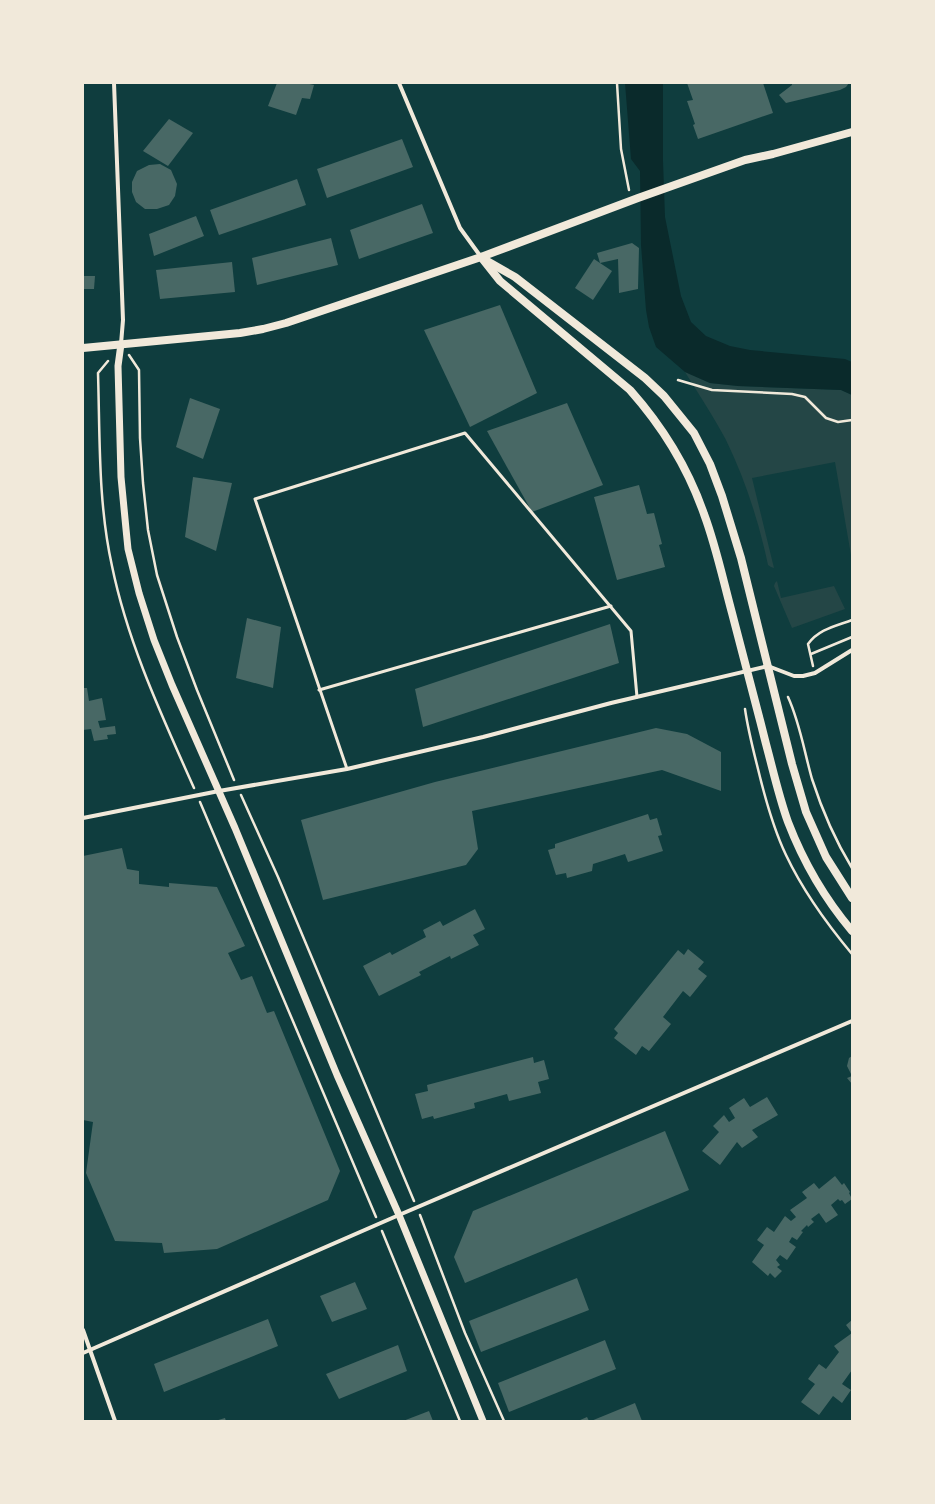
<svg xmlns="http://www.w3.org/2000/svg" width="935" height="1504" font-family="'Space Grotesk',sans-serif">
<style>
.green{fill:#244646}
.water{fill:#0a2a2b}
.building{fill:#486865}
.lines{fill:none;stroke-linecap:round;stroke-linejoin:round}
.path{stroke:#f1e9da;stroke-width:2.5}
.service{stroke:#f1e9da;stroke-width:3}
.minor{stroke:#f1e9da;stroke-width:4}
.tertiary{stroke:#f1e9da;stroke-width:7}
.secondary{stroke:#f1e9da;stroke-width:8}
</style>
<rect width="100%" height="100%" fill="#0f3d3e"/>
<g class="green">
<path d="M 685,372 L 710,383 L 738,386 L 841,390 L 852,395 L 852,561 L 835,462 L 752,478 L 774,568 L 771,567 L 768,565 C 759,522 745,479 726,440 C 714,417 699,395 685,372 Z"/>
<path d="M 777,581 L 781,598 L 834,586 L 845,609 L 792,628 L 774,586 L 775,583 Z"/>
</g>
<path class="water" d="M 625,83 L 663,83 L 663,161 L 665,217 L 681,296 L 691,322 L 706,336 L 730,346 L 750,350 L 845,359 L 852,362 L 852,395 L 841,390 L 738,386 L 710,383 L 685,372 L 656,347 L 649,327 L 646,310 L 641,245 L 640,171 L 631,159 Z"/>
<g class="building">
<path d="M 277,83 L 305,83 L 314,85 L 310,99 L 302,98 L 296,115 L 268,106 Z"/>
<path d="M 687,83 L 763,83 L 773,113 L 698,139 L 693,125 L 695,124 L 687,101 L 693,100 Z"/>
<path d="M 792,83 L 849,83 L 846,87 L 840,90 L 786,103 L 779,95 L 792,85 Z"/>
<path d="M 169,119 L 193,133 L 168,166 L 143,151 Z"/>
<path d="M 402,139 L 413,167 L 327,198 L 317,169 Z"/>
<path d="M 160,164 L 171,170 L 177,184 L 175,196 L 169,205 L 157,209 L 145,209 L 136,202 L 132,192 L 132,182 L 137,171 L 149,165 Z"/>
<path d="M 297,179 L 306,205 L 219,235 L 210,210 Z"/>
<path d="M 422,204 L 433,233 L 359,259 L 350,230 Z"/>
<path d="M 196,216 L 204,236 L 154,256 L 149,234 Z"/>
<path d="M 331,238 L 338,265 L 257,285 L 252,258 Z"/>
<path d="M 632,243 L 639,248 L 638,289 L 619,293 L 618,259 L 600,263 L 597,253 Z"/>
<path d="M 594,259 L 612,271 L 593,300 L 575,288 Z"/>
<path d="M 232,262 L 235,292 L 160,299 L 156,270 Z"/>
<path d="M 83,276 L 95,276 L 94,289 L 83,289 Z"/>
<path d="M 500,305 L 537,393 L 470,427 L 424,330 Z"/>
<path d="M 190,398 L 220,409 L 203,459 L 176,447 Z"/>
<path d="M 567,403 L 603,485 L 532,512 L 487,431 Z"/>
<path d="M 193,477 L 232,483 L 216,551 L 185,537 Z"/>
<path d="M 639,485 L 647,514 L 654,513 L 662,544 L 659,545 L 665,567 L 617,580 L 594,497 Z"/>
<path d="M 247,618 L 281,627 L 273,688 L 236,678 Z"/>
<path d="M 610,624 L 619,663 L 423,727 L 415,689 Z"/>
<path d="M 83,688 L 87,688 L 89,701 L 102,698 L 106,720 L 98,721 L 100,728 L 115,726 L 116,734 L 107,735 L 108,739 L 94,741 L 91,729 L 83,730 Z"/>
<path d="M 656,728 L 687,734 L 721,752 L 721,791 L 662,770 L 472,811 L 478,849 L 466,865 L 323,900 L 301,820 L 435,782 Z"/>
<path d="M 648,814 L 650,820 L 657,818 L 662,835 L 658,836 L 663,851 L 628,862 L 625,854 L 593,864 L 592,871 L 567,878 L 566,873 L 556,875 L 548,850 L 555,848 L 555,844 Z"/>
<path d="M 122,848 L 127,869 L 139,871 L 139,884 L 169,887 L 169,883 L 217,887 L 245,946 L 228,953 L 241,980 L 252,976 L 267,1013 L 274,1011 L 340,1171 L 328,1200 L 217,1249 L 164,1253 L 162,1243 L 115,1241 L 86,1173 L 93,1122 L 83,1120 L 83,856 Z"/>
<path d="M 475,909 L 485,929 L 473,935 L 479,945 L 451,959 L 450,956 L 419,972 L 421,975 L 379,996 L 363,966 L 390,952 L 392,955 L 426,937 L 423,930 L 440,921 L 443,926 Z"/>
<path d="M 688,949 L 704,962 L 698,969 L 707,976 L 690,997 L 683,991 L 663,1017 L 671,1024 L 649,1051 L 642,1046 L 636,1055 L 614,1038 L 618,1033 L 614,1029 L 678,950 L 684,955 Z"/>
<path d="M 852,1056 L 852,1084 L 847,1078 L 852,1076 L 847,1066 L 849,1058 Z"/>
<path d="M 533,1057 L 534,1063 L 544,1060 L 549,1079 L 538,1082 L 541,1093 L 509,1101 L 507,1094 L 474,1103 L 475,1108 L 434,1119 L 433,1116 L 422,1119 L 415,1094 L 428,1091 L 427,1085 Z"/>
<path d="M 767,1097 L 778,1115 L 752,1130 L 758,1137 L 742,1148 L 737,1142 L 720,1165 L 702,1151 L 719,1132 L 713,1126 L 724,1115 L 729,1122 L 735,1118 L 729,1108 L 744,1098 L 750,1107 Z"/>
<path d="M 665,1131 L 689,1190 L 465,1283 L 454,1257 L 473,1211 Z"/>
<path d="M 835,1176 L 842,1185 L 844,1183 L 850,1192 L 849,1193 L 852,1199 L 845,1204 L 842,1200 L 840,1201 L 838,1199 L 831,1205 L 838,1215 L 826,1223 L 819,1213 L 811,1219 L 814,1222 L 808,1227 L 807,1225 L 801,1231 L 803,1232 L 797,1240 L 792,1237 L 789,1242 L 796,1247 L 787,1260 L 780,1255 L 776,1260 L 780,1265 L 777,1267 L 782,1271 L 775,1278 L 770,1273 L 768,1276 L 752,1262 L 764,1245 L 757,1240 L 767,1227 L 774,1232 L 785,1216 L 791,1221 L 796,1217 L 790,1210 L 807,1198 L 802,1192 L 814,1183 L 819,1189 Z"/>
<path d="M 577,1278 L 589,1310 L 481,1352 L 469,1321 Z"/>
<path d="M 355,1282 L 367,1309 L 332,1322 L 320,1296 Z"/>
<path d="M 268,1319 L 278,1346 L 164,1392 L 154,1364 Z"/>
<path d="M 852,1320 L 852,1370 L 842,1384 L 851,1390 L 842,1403 L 833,1396 L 819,1415 L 801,1402 L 815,1384 L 808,1379 L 819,1364 L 826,1369 L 839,1352 L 834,1346 L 852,1333 L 846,1325 Z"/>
<path d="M 605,1340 L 616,1369 L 509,1412 L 498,1383 Z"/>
<path d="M 398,1345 L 407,1371 L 339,1399 L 326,1374 Z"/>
<path d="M 635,1403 L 642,1421 L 591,1421 Z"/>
<path d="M 429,1411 L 433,1421 L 403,1421 Z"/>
<path d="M 587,1417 L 589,1421 L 578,1421 Z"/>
<path d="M 225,1418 L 226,1421 L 215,1421 Z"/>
</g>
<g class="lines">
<g class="path">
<path d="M 617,83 L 621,149 L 629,190"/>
<path d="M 129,355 L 139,370 L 140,438 L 143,483 L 148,530 L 157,575 L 177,637 L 197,690 L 234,780"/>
<path d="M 108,361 L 98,373 C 100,437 98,503 112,566 C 128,644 162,716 194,788"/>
<path d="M 678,380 L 712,390 L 792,394 L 805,397 L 826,418 L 838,422 L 852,420"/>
<path d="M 811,654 L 852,637"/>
<path d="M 813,666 L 808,644 C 819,629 836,626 852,620"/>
<path d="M 788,697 C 800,723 804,751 812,779 C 822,810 835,840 852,868"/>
<path d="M 745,709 C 748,730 753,749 758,769 C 765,798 773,828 786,855 C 803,891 827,924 852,954"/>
<path d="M 241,795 L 278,877 L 414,1201"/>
<path d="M 200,802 L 376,1217"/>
<path d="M 420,1215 L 465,1333 L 504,1421"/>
<path d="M 382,1231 L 460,1421"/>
</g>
<g class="service">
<path d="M 319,690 L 611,606"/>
<path d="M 347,769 L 255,499 L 465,433 L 631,631 L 637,697"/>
</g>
<g class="minor">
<path d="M 114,83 L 123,320 L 121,344"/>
<path d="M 399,83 L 460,228 L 481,257"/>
<path d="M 83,818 L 219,791 L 347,769 L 483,737 L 611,703 L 768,666 L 794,676 L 803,676 L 815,673 L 852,650"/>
<path d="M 83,1330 L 115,1421"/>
<path d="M 83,1353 L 399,1215 L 852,1021"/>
</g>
<path class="tertiary" d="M 121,344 L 118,366 L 121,477 L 126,529 L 128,549 L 139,593 L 154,640 L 172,685 L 235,828 L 337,1075 L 399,1215 L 483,1421"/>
<g class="secondary">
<path d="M 481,257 L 500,281 L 630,390 C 662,426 688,468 704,514 C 716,546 723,580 732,613 C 743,656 755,700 766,744 C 773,770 779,797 788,822 C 803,861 825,899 852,931"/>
<path d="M 487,261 L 515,277 L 645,378 L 664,396 L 694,433 L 710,464 L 722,496 L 741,558 L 792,764 L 806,812 L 826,857 L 852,898"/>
<path d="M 83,348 L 240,333 L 263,329 L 286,323 L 481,257 L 638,198 L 745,160 L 773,154 L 852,132"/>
</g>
</g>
<rect width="935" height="1504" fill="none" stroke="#f1e9da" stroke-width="168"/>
</svg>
